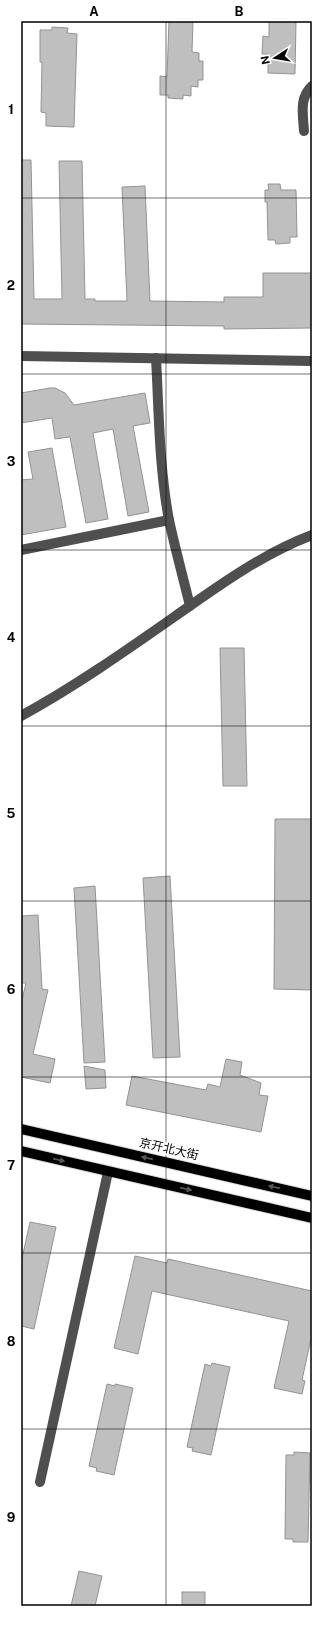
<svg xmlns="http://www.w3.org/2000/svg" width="333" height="1627" font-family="'Public Sans','Noto Sans SC',sans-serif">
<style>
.building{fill:#bfbfbf;stroke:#939393}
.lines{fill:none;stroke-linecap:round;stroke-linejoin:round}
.major-casing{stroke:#dbdbdb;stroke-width:12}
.minor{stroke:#4f4f4f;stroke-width:10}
.major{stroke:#000;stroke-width:10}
.oneway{fill:#595959}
.grid{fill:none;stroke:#000;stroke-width:1;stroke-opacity:0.55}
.labels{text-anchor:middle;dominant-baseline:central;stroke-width:4;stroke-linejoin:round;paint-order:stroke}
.street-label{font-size:12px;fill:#000;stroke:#fff}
.neatline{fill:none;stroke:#000;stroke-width:1.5}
.grid-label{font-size:13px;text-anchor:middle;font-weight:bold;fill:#000}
</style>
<rect width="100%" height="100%" fill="#fff"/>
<g class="building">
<path d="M 169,21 L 193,21 L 192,52 L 199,53 L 199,61 L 203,61 L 203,80 L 198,80 L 198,87 L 191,86 L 191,96 L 183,95 L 183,99 L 168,98 L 168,95 L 160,95 L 160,76 L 167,77 Z"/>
<path d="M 269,21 L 296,21 L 295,74 L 268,73 L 268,54 L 262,54 L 263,36 L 269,37 Z"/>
<path d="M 52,27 L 68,28 L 67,33 L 77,34 L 74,127 L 46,126 L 46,113 L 41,112 L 42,62 L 40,62 L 40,30 L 52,30 Z"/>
<path d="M 21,160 L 31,160 L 34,299 L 62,299 L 59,161 L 82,161 L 85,299 L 95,299 L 95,301 L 127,301 L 122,187 L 145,186 L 150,301 L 224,302 L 224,297 L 263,297 L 263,273 L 312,273 L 312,328 L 224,329 L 224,326 L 21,324 Z"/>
<path d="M 268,184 L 280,184 L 281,190 L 296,190 L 297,237 L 290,237 L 290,243 L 276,244 L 275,240 L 268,240 L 267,202 L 265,202 L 265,190 L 269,190 Z"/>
<path d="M 50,388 L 55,388 L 65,393 L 74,405 L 145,393 L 150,423 L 133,426 L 149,512 L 128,516 L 113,429 L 93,433 L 108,519 L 86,523 L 70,437 L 55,439 L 52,418 L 21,423 L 21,393 Z"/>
<path d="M 52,448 L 66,527 L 21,535 L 21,480 L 33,479 L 28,452 Z"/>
<path d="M 220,648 L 244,648 L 247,786 L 223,786 Z"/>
<path d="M 275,819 L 312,819 L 312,990 L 274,989 Z"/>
<path d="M 170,876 L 180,1057 L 153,1058 L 143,878 Z"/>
<path d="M 95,886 L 105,1062 L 84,1063 L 74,888 Z"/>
<path d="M 38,915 L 42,989 L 48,990 L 33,1054 L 55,1059 L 50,1083 L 21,1077 L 21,1004 L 26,983 L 21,983 L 21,916 Z"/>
<path d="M 226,1059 L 242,1062 L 240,1075 L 261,1083 L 259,1095 L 268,1096 L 261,1132 L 126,1105 L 132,1076 L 206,1090 L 208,1084 L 220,1087 Z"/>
<path d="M 84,1066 L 105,1070 L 106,1088 L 86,1089 Z"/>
<path d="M 30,1222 L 56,1227 L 34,1329 L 21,1326 L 21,1263 Z"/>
<path d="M 135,1256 L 167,1263 L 168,1259 L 312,1291 L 312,1334 L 302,1380 L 305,1381 L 302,1394 L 274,1388 L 289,1321 L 152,1291 L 138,1354 L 114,1348 Z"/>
<path d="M 212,1363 L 230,1367 L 211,1455 L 192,1451 L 193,1448 L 187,1447 L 205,1364 L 211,1366 Z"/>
<path d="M 107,1384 L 115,1386 L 115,1384 L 133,1388 L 114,1475 L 96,1471 L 97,1468 L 89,1466 Z"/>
<path d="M 294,1452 L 310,1453 L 308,1542 L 293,1542 L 293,1539 L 285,1539 L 286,1455 L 294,1455 Z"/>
<path d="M 79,1571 L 102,1576 L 95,1606 L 71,1606 Z"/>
<rect x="182" y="1592" width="23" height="14"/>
</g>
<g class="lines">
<g class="major-casing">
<g id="major">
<path d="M 21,1129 L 312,1196"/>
<path d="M 21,1151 L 312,1218"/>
</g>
</g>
<g class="minor">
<path d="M 304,131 C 303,114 299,98 312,86"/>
<path d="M 21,356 L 312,361"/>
<path d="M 156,358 C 159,412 159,467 169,520 C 175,548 183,577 190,606"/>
<path d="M 21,550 L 169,520"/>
<path d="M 21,716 C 74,687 124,652 174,617 C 218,586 262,554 312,535"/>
<path d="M 40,1482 L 108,1172"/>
</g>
<use href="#major" class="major"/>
</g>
<defs><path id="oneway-solid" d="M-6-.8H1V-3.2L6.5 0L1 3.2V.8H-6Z"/></defs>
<g class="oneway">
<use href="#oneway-solid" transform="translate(147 1158) rotate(-167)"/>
<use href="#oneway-solid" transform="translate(59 1160) rotate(13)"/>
<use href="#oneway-solid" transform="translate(274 1187) rotate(-167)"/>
<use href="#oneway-solid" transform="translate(186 1189) rotate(13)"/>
</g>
<path class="grid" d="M 166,21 L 166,1606M 21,198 L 312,198M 21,374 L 312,374M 21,550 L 312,550M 21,726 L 312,726M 21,901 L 312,901M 21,1077 L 312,1077M 21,1253 L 312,1253M 21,1429 L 312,1429"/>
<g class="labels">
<g class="street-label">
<text transform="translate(169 1149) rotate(13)">京开北大街</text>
</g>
</g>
<rect width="333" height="1627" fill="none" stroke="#ffffff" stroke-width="44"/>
<g transform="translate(275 58) rotate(258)" stroke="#ffffff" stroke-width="3" paint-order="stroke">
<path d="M0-3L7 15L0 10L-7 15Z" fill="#000000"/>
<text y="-6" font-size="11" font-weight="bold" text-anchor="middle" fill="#000000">N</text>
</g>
<rect x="22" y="22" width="289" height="1583" class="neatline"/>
<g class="grid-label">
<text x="94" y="16">A</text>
<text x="239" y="16">B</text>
<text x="11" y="114">1</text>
<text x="11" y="290">2</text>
<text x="11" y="466">3</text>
<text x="11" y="642">4</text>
<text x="11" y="818">5</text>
<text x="11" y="994">6</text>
<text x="11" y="1170">7</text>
<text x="11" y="1346">8</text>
<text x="11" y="1522">9</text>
</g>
</svg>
